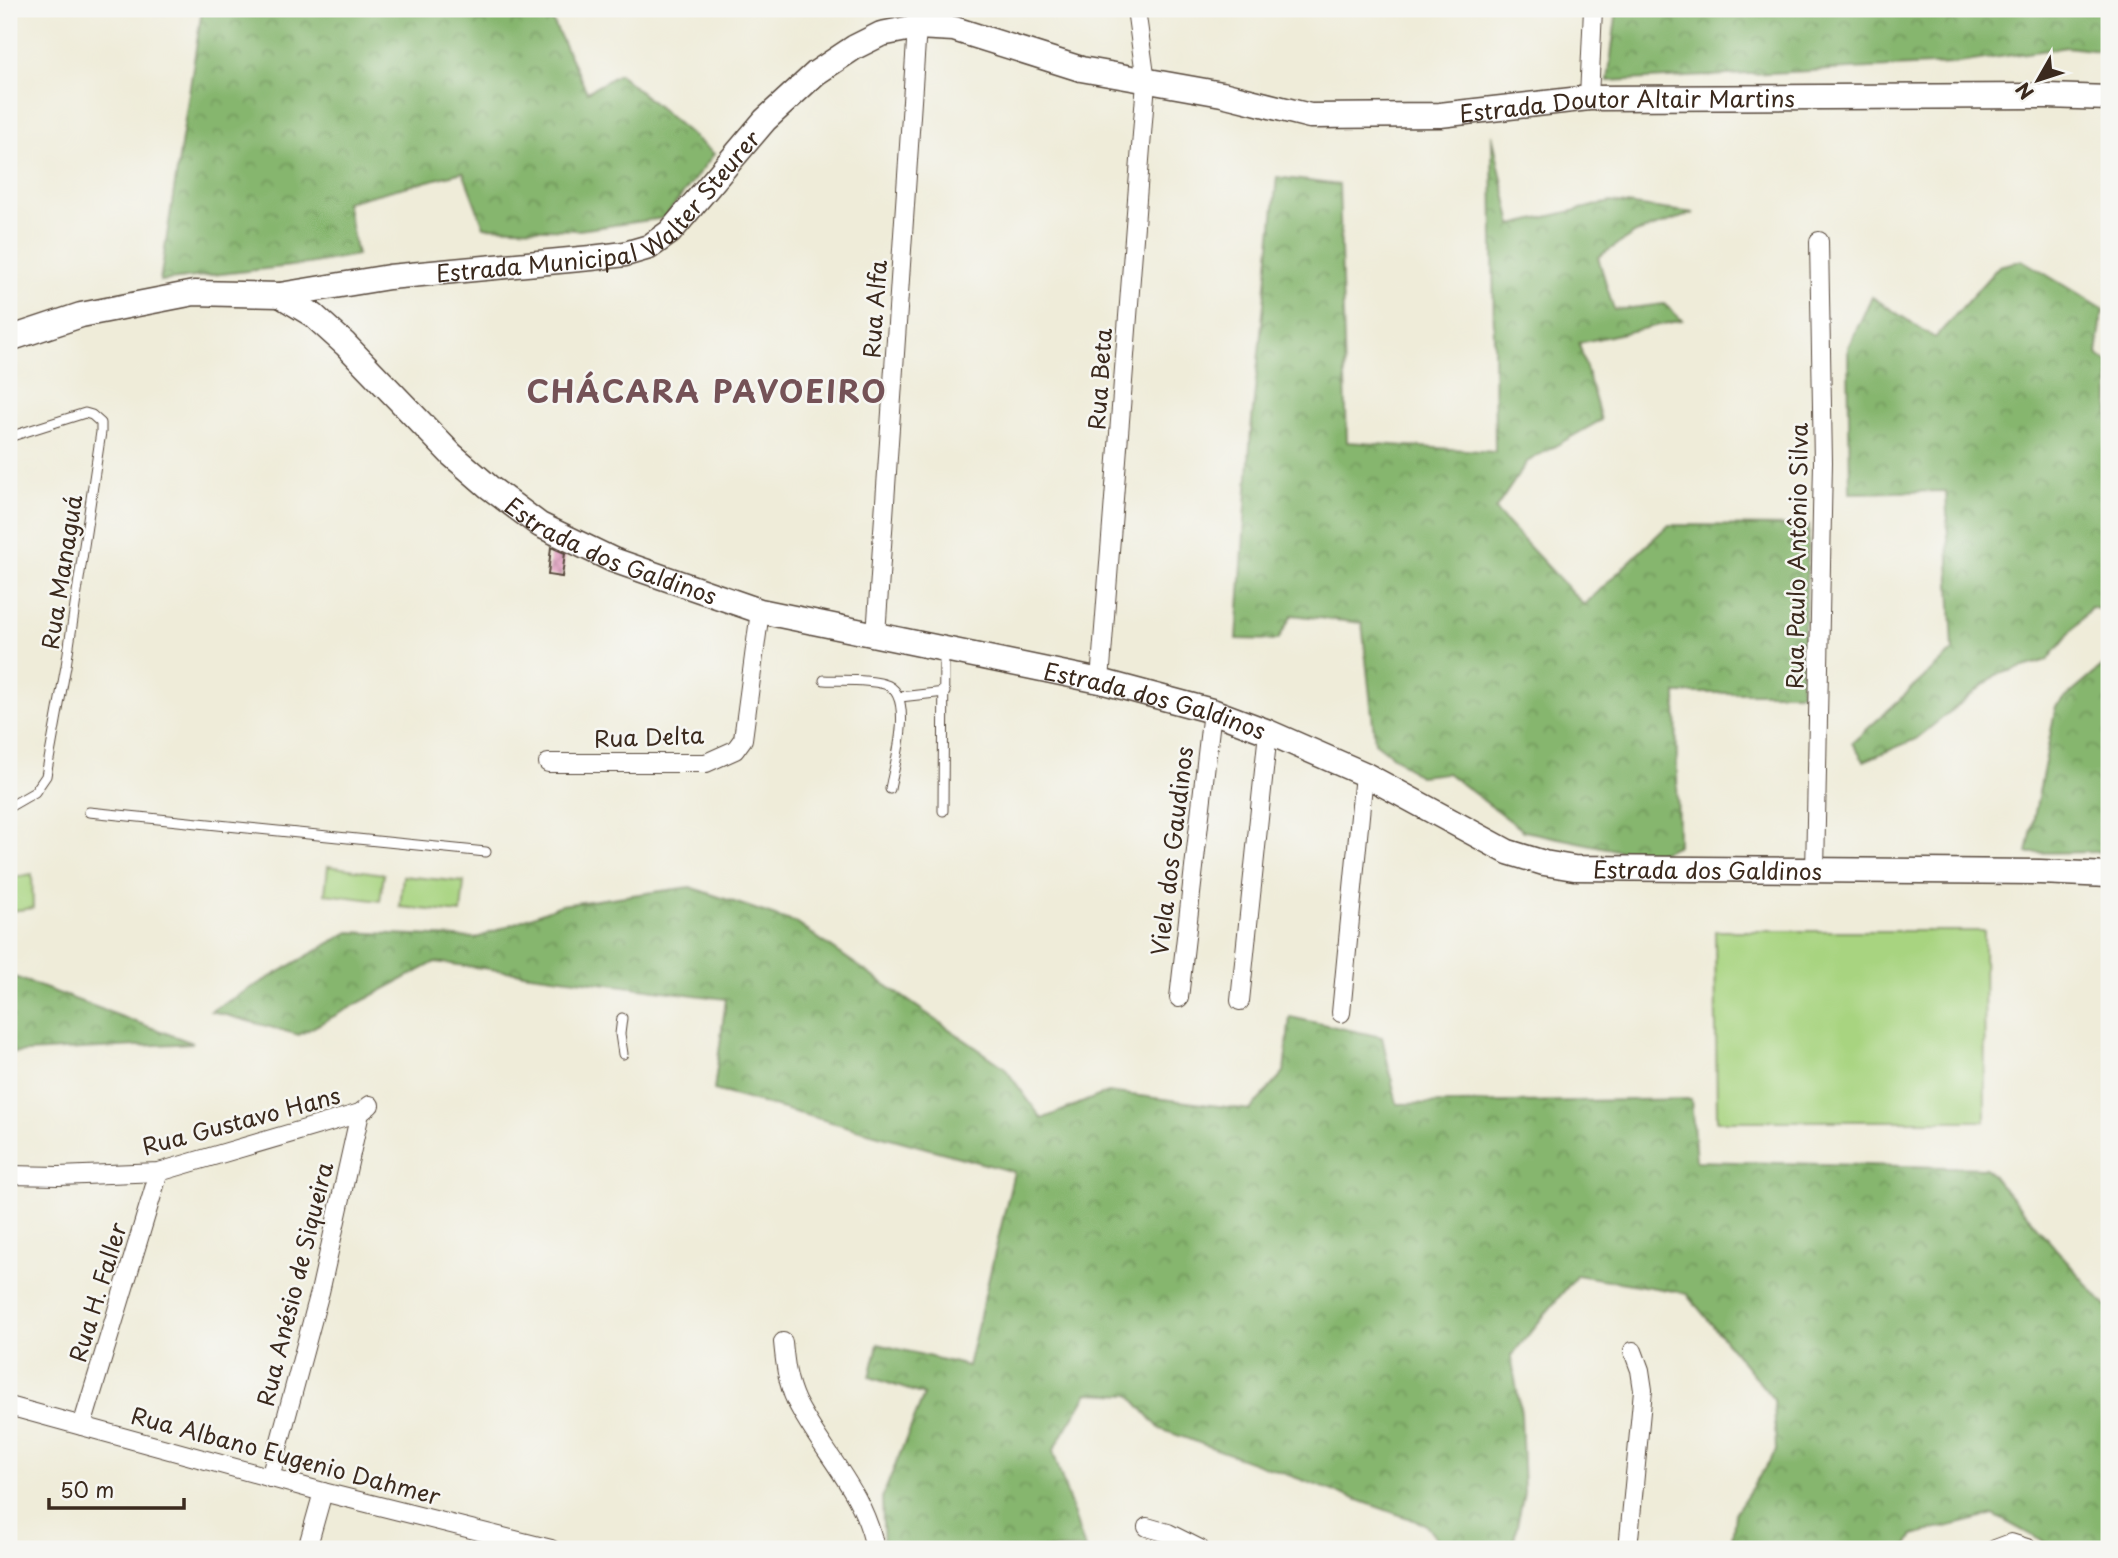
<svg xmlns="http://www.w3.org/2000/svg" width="2118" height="1558" font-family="'Playpen Sans',sans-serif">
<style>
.forest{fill:url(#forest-crowns);stroke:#607046;stroke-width:2}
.pitch{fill:#a8d480;stroke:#727f4f;stroke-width:2}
.building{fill:url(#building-cross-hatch)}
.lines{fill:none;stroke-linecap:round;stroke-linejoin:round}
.lane-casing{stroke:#56473a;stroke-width:11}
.street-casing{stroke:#56473a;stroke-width:20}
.secondary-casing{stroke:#56473a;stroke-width:27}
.lane{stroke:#fff;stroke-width:9}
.street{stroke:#fff;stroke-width:18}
.secondary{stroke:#fff;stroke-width:24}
.labels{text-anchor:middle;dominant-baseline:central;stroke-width:5;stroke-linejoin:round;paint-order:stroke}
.street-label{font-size:23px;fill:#3b2a1e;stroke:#f6f6f2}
.district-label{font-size:30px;font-weight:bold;letter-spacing:2px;fill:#755257;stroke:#f6f6f2}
</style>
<defs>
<pattern id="forest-crowns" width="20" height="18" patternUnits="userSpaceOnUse" patternTransform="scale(1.75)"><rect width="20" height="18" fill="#86b66e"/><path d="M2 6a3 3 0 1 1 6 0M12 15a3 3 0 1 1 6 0" fill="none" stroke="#6f945a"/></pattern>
<pattern id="building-cross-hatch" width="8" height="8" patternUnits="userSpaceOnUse" patternTransform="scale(1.75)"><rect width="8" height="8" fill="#e29dc0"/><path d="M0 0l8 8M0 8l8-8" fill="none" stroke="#b8809b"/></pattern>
</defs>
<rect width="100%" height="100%" fill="#f6f6f2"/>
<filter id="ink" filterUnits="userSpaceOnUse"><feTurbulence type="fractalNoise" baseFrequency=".0143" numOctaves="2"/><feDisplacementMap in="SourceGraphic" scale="14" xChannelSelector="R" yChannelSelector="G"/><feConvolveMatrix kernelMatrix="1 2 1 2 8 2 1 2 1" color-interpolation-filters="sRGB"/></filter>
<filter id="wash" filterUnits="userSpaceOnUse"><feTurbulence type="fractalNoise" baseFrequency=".00686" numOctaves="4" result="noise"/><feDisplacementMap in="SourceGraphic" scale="28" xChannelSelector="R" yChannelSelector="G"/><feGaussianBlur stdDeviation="1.57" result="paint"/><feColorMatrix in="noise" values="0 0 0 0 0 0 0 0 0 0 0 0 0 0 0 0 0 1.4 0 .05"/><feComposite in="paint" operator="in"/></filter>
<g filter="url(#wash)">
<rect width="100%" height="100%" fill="#efecd9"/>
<g class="forest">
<path d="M 202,9 L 547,9 L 587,92 L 619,74 L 714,154 L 664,218 L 579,230 L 484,227 L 463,172 L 346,202 L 357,255 L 308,264 L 160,281 Z"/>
<path d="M 1617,9 L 2109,9 L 2109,52 L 2067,47 L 1952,64 L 1608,81 Z"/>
<path d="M 1492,134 L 1512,225 L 1611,202 L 1694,213 L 1636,233 L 1598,257 L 1614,310 L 1664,304 L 1682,320 L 1579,343 L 1601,420 L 1527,462 L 1495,510 L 1584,605 L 1668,525 L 1809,526 L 1801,693 L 1676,693 L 1678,845 L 1650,857 L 1524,831 L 1447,773 L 1419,776 L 1375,742 L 1362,623 L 1292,615 L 1278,640 L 1237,639 L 1251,430 L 1277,177 L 1339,185 L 1347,442 L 1495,452 Z"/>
<path d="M 2022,260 L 2103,309 L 2097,354 L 2109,363 L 2109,612 L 2091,607 L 2048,660 L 1996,675 L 1916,739 L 1864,761 L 1852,743 L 1953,651 L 1946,491 L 1850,493 L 1848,347 L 1872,297 L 1935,338 L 1999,266 Z"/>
<path d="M 2109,661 L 2109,834 L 2100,852 L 2027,853 L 2056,706 Z"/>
<path d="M 690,887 L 796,923 L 1004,1067 L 1042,1119 L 1108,1092 L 1250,1110 L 1284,1072 L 1290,1017 L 1382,1037 L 1397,1104 L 1691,1099 L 1696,1161 L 1986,1168 L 2109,1310 L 2109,1549 L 2057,1549 L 1994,1515 L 1913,1535 L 1905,1549 L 1731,1549 L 1735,1513 L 1776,1451 L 1774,1400 L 1686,1293 L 1577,1275 L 1511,1356 L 1521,1413 L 1524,1492 L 1512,1549 L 1444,1549 L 1425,1524 L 1160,1429 L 1130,1395 L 1088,1393 L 1053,1451 L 1085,1549 L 884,1549 L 882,1498 L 924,1395 L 870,1377 L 878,1344 L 968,1366 L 1014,1172 L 714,1090 L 726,999 L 435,962 L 299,1035 L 211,1011 L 349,932 L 477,938 L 561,905 Z"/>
<path d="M 9,975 L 193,1043 L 9,1053 Z"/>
</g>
<g class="pitch">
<path d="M 328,866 L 384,874 L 380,901 L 325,894 Z"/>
<path d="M 32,874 L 33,908 L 9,911 L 9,878 Z"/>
<path d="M 403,876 L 464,882 L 461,913 L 400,907 Z"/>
<path d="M 1715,931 L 1984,931 L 1985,1121 L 1717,1121 Z"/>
</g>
<g id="blocks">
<path class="building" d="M 551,547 L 565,553 L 562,577 L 548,575 Z"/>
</g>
</g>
<g filter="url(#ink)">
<use href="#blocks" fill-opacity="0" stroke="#56473a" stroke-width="2"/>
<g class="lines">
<g class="lane-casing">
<g id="lane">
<path d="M 9,437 L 85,413 L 92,415 L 101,423 L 101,432 L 66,666 L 46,776 L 35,792 L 9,807"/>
<path d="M 824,680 C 843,681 866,679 884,684 C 917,692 894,766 890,789"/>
<path d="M 900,697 L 945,692"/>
<path d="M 943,811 L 944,649"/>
<path d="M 89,812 L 486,852"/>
<path d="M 622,1018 L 620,1034 L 623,1054"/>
</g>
</g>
<g class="street-casing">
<g id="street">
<path d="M 1589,98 L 1593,9"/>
<path d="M 876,635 L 917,27"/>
<path d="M 1100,681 L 1146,82 L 1136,9"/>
<path d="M 548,763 L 706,763 L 735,750 L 743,739 L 760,611"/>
<path d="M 1815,872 L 1823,462 L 1819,241"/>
<path d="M 1179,998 L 1212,711"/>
<path d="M 1240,1001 L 1268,732"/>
<path d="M 1341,1013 L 1364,774"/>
<path d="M 9,1175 L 59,1176 L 159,1172 L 360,1113"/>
<path d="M 783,1342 C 785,1363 787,1382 796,1401 C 821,1451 865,1492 875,1549"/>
<path d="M 9,1406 L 323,1492 L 551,1549"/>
<path d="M 82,1426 L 159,1172"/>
<path d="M 270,1478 L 320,1292 L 360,1113 L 370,1105"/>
<path d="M 1147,1527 L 1168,1533 L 1200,1549"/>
<path d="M 307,1549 L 323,1492"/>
<path d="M 1628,1549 L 1643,1390 L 1640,1370 L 1633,1351"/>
<path d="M 1995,1549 L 2011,1543 L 2030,1549"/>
</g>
</g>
<g class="secondary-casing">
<g id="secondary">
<path id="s1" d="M 280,295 L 313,315 L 345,344 L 452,455 L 489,487 L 540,525 L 613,560 L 760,611 L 1100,681 L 1212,711 L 1268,732 L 1364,774 L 1508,852 L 1544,863 L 1574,868 L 2040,872 L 2109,875"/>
<path id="s2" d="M 9,339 L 81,315 L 194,293 L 280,295 L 389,277 L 591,258 L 625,254 L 649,247 L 670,232 L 765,120 L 816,73 L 855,47 L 881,34 L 917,27 L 954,29 L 1081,69 L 1222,94 L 1310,116 L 1440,115 L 1589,98 L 2047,96 L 2109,98"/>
</g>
</g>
<use href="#lane" class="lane"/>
<use href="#street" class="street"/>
<use href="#secondary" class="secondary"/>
</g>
</g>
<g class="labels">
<g class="street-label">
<text stroke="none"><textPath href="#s2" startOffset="1726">Estrada Doutor Altair Martins</textPath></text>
<text stroke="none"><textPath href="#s2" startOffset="620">Estrada Municipal Walter Steurer</textPath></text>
<text transform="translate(874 309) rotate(-86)">Rua Alfa</text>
<text transform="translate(1099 379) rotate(-86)">Rua Beta</text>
<text stroke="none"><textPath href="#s1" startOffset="424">Estrada dos Galdinos</textPath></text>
<text transform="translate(1796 556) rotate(-89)">Rua Paulo Antônio Silva</text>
<text transform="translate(61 572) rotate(-81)">Rua Managuá</text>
<text stroke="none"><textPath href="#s1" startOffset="990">Estrada dos Galdinos</textPath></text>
<text transform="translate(649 736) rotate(-2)">Rua Delta</text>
<text transform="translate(1171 851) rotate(-83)">Viela dos Gaudinos</text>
<text stroke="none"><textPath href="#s1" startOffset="1578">Estrada dos Galdinos</textPath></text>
<text transform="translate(241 1120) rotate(-15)">Rua Gustavo Hans</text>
<text transform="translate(294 1284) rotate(-76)">Rua Anésio de Siqueira</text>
<text transform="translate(97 1292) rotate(-73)">Rua H. Faller</text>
<text transform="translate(286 1455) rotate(15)">Rua Albano Eugenio Dahmer</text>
</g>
<g class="district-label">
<text x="707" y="390">CHÁCARA PAVOEIRO</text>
</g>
</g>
<rect width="2118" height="1558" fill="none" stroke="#f6f6f2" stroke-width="35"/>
<g transform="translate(2038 80) rotate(231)" stroke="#f6f6f2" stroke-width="5" paint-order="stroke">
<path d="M0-5L12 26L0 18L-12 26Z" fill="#3b2a1e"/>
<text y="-10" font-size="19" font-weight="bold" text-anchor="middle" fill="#3b2a1e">N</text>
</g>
<path d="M49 1498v10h135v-10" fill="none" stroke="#3b2a1e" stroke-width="3.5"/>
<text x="60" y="1498" font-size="21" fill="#3b2a1e" stroke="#f6f6f2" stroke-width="5" paint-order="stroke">50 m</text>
</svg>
